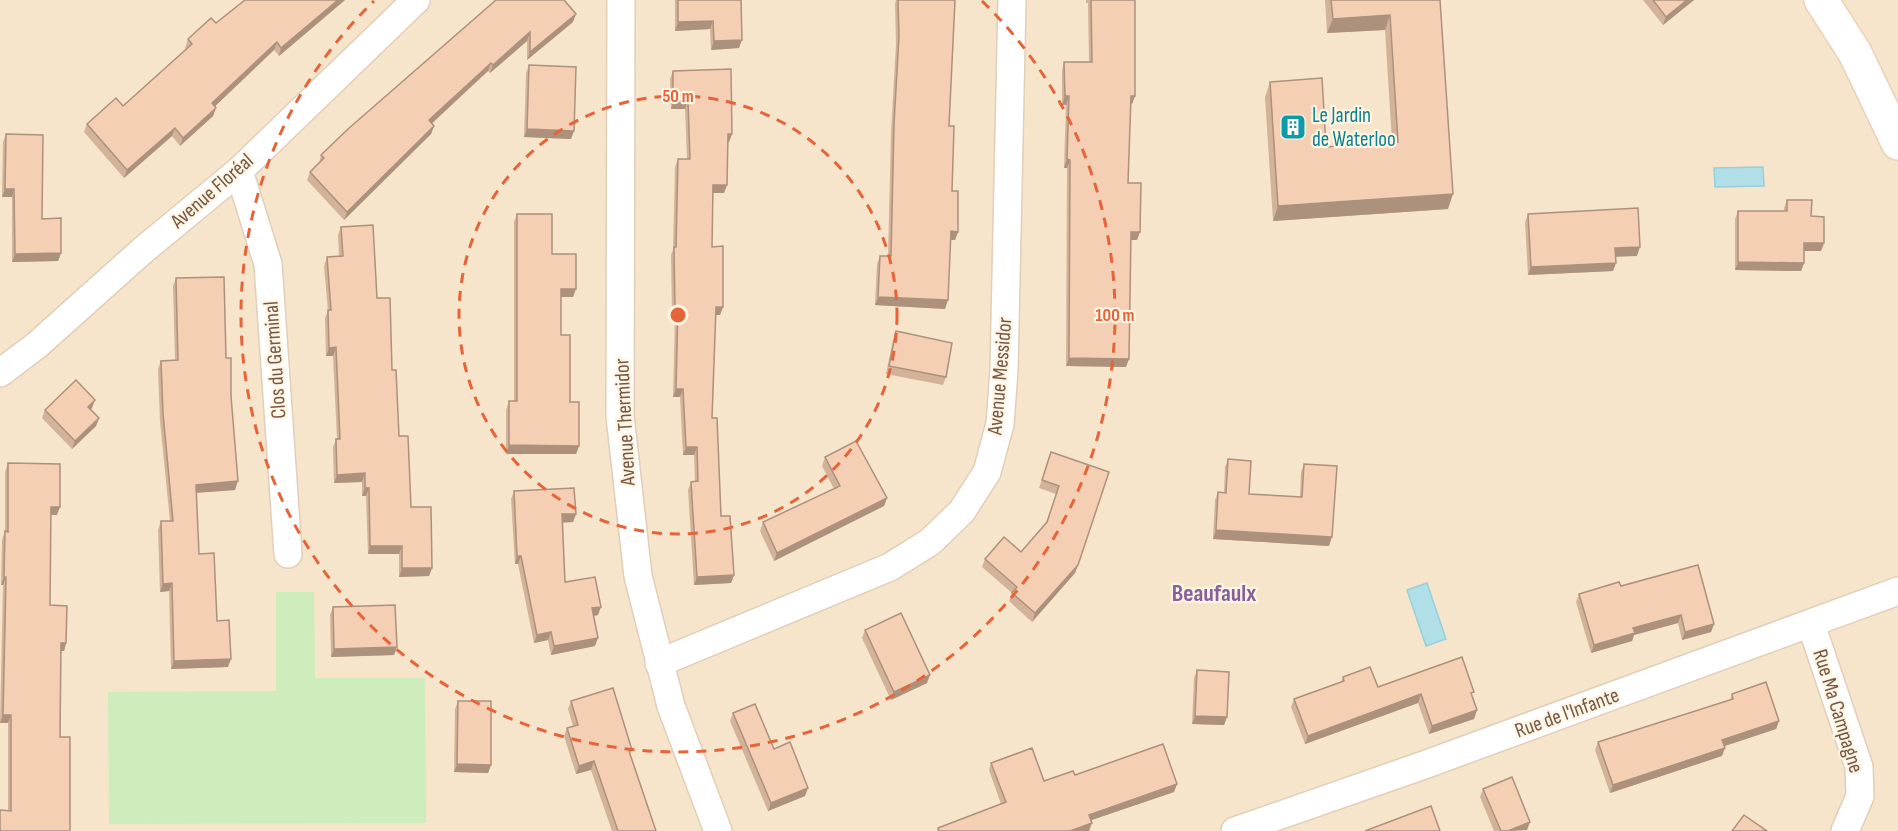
<svg xmlns="http://www.w3.org/2000/svg" width="1898" height="831" font-family="'Sofia Sans Condensed',sans-serif">
<style>
.residential{fill:#f6e4cb}
.green{fill:#ceecbc}
.water{fill:#b1dfe8;stroke:#97cfdb;stroke-width:1.5}
.lines{fill:none;stroke-linecap:round;stroke-linejoin:round}
.street-casing{stroke:#e2ceb9;stroke-width:30}
.secondary-casing{stroke:#ead1b9;stroke-width:36}
.street{stroke:#fff;stroke-width:27}
.secondary{stroke:#fff;stroke-width:33}
.wall{fill:#d3b29a}
.shaded-wall{fill:#ac917d}
.building{fill:#f5cfb3;stroke:#ac917d;stroke-width:1.5}
.ring{fill:none;stroke:#e66439;stroke-width:3;stroke-dasharray:10 8}
.labels{text-anchor:middle;dominant-baseline:central;stroke-width:4.5;stroke-linejoin:round;paint-order:stroke}
.culture-label{font-size:21px;fill:#0d838f;stroke:#fff5e5;text-anchor:start}
.street-label{font-size:21px;fill:#755744;stroke:#fff5e5}
.quarter-label{font-size:24px;font-weight:bold;fill:#875f99;stroke:#fff5e5}
.centre{fill:#e66439;stroke:#fff5e5;stroke-width:3}
.ring-label{font-size:18px;text-anchor:middle;font-weight:bold;fill:#e66439;stroke:#fff5e5;stroke-width:4.5;stroke-linejoin:round;paint-order:stroke}
</style>
<rect width="100%" height="100%" fill="#fef2dd"/>
<rect class="residential" x="0" y="0" width="1898" height="831"/>
<path class="green" d="M 276,592 L 314,592 L 315,678 L 425,678 L 426,823 L 109,824 L 108,692 L 276,691 Z"/>
<g class="water">
<path d="M 1763,167 L 1764,186 L 1715,187 L 1714,168 Z"/>
<path d="M 1427,583 L 1446,639 L 1426,646 L 1407,590 Z"/>
</g>
<g class="lines">
<g class="street-casing">
<g id="street">
<path d="M 621,0 L 620,416 L 638,576 L 671,706 L 718,831"/>
<path d="M 239,171 L 268,264 L 288,554"/>
<path d="M 0,373 L 37,345 L 142,251 L 239,171 L 416,0"/>
<path d="M 1811,624 L 1859,767 L 1860,796 L 1845,831"/>
<path d="M 659,663 L 890,567 L 930,542 L 962,511 L 987,472 L 1000,424 L 1004,370 L 1012,0"/>
<path d="M 1235,831 L 1424,765 L 1898,591"/>
</g>
</g>
<g class="secondary-casing">
<path id="secondary" d="M 1821,0 L 1855,53 L 1898,143"/>
</g>
<use href="#street" class="street"/>
<use href="#secondary" class="secondary"/>
</g>
<g class="wall">
<path d="M 345,0 L 279,56 L 274,50 L 215,106 L 213,116 L 180,146 L 172,136 L 124,178 L 84,132 L 87,124 L 123,106 L 186,49 L 185,48 L 188,39 L 216,23 Z"/>
<path d="M 496,0 L 573,22 L 527,60 L 527,41 L 490,73 L 488,71 L 431,123 L 434,126 L 431,134 L 344,220 L 307,180 L 310,172 L 319,164 L 321,155 Z"/>
<path d="M 675,0 L 741,0 L 739,48 L 711,50 L 710,29 L 675,31 Z"/>
<path d="M 896,0 L 955,0 L 949,126 L 952,191 L 958,232 L 955,240 L 951,240 L 945,309 L 875,305 L 877,264 L 880,256 L 888,256 L 891,132 L 896,44 L 895,4 Z"/>
<path d="M 1086,0 L 1135,0 L 1135,96 L 1132,104 L 1131,104 L 1128,183 L 1137,240 L 1131,240 L 1126,367 L 1066,366 L 1067,168 L 1064,168 L 1066,105 L 1062,105 L 1062,71 L 1064,62 L 1089,62 L 1088,3 L 1086,3 Z"/>
<path d="M 1325,0 L 1440,0 L 1448,209 L 1273,221 L 1265,97 L 1270,82 L 1326,147 L 1392,142 L 1385,30 L 1327,33 Z"/>
<path d="M 1643,0 L 1694,0 L 1663,25 Z"/>
<path d="M 529,65 L 571,139 L 524,137 L 526,73 Z"/>
<path d="M 673,71 L 732,134 L 729,142 L 728,142 L 727,185 L 724,193 L 713,193 L 712,247 L 723,307 L 720,315 L 716,315 L 712,418 L 721,516 L 734,575 L 731,583 L 694,585 L 688,490 L 691,482 L 695,481 L 694,455 L 683,455 L 680,397 L 673,397 L 675,315 L 672,315 L 671,255 L 673,250 L 675,167 L 678,159 L 687,159 L 685,109 L 671,109 L 670,79 Z"/>
<path d="M 6,134 L 42,219 L 61,253 L 58,261 L 12,262 L 12,197 L 2,197 L 3,142 Z"/>
<path d="M 1787,200 L 1811,216 L 1824,243 L 1821,251 L 1804,251 L 1804,263 L 1801,271 L 1735,270 L 1735,219 L 1738,211 L 1784,211 L 1784,208 Z"/>
<path d="M 517,214 L 552,254 L 573,297 L 561,297 L 561,335 L 570,402 L 579,446 L 576,454 L 506,454 L 506,410 L 509,401 L 514,401 L 514,222 Z"/>
<path d="M 1528,214 L 1637,256 L 1616,256 L 1616,263 L 1613,271 L 1528,275 L 1525,222 Z"/>
<path d="M 341,227 L 377,298 L 392,370 L 399,436 L 411,507 L 432,568 L 429,576 L 399,577 L 399,554 L 368,554 L 366,496 L 362,496 L 362,482 L 334,483 L 333,447 L 336,439 L 337,439 L 333,356 L 326,356 L 325,318 L 328,311 L 324,266 L 327,257 L 339,257 L 338,235 Z"/>
<path d="M 176,278 L 226,358 L 231,396 L 235,490 L 196,493 L 199,554 L 217,621 L 228,667 L 171,669 L 169,591 L 160,592 L 158,530 L 161,521 L 170,521 L 160,421 L 158,369 L 161,361 L 175,360 L 173,286 Z"/>
<path d="M 896,331 L 946,377 L 943,385 L 886,374 L 893,340 Z"/>
<path d="M 92,408 L 91,410 L 99,418 L 96,426 L 72,449 L 42,418 L 45,410 Z"/>
<path d="M 1051,452 L 1109,472 L 1075,573 L 1032,622 L 1009,601 L 1012,593 L 982,567 L 985,559 L 1021,552 L 1047,522 L 1056,494 L 1039,488 Z"/>
<path d="M 825,457 L 887,498 L 884,506 L 774,561 L 760,531 L 763,522 L 834,489 L 822,466 Z"/>
<path d="M 1228,459 L 1249,494 L 1300,497 L 1301,472 L 1304,464 L 1329,546 L 1213,539 L 1215,500 L 1218,492 L 1224,492 L 1225,467 Z"/>
<path d="M 8,463 L 57,515 L 50,515 L 50,605 L 66,643 L 64,651 L 61,651 L 60,737 L 70,831 L 8,810 L 8,723 L 0,723 L 3,585 L 1,585 L 2,540 L 5,531 L 5,472 Z"/>
<path d="M 514,491 L 576,514 L 573,522 L 563,522 L 565,582 L 598,615 L 593,616 L 595,646 L 551,655 L 548,640 L 534,643 L 518,564 L 515,564 L 511,499 Z"/>
<path d="M 1621,586 L 1714,624 L 1711,632 L 1682,640 L 1678,623 L 1634,635 L 1632,641 L 1591,653 L 1576,602 L 1579,594 Z"/>
<path d="M 333,607 L 397,647 L 394,655 L 331,657 L 330,615 Z"/>
<path d="M 865,630 L 927,683 L 891,700 L 862,638 Z"/>
<path d="M 1197,670 L 1227,717 L 1224,725 L 1192,724 L 1194,678 Z"/>
<path d="M 1343,677 L 1378,687 L 1472,697 L 1477,710 L 1474,719 L 1429,734 L 1418,703 L 1305,744 L 1291,707 L 1294,699 L 1341,682 Z"/>
<path d="M 1732,694 L 1779,721 L 1776,729 L 1724,746 L 1722,756 L 1610,793 L 1595,750 L 1598,742 L 1730,700 Z"/>
<path d="M 458,701 L 491,765 L 488,773 L 454,772 L 455,709 Z"/>
<path d="M 571,701 L 632,750 L 630,754 L 656,831 L 612,831 L 591,770 L 576,774 L 564,736 L 567,728 L 573,726 L 568,709 Z"/>
<path d="M 733,713 L 774,749 L 805,796 L 768,811 L 730,721 Z"/>
<path d="M 991,763 L 1044,781 L 1075,775 L 1177,784 L 1174,792 L 1091,820 L 1089,831 L 937,831 L 938,828 L 1001,804 L 989,770 Z"/>
<path d="M 1483,789 L 1527,830 L 1494,831 L 1480,797 Z"/>
</g>
<g class="shaded-wall">
<path d="M 338,0 L 345,0 L 279,56 L 281,48 Z"/>
<path d="M 1687,0 L 1694,0 L 1663,25 L 1666,17 Z"/>
<path d="M 576,14 L 573,22 L 527,60 L 530,52 Z"/>
<path d="M 1390,15 L 1385,30 L 1327,33 L 1333,19 Z"/>
<path d="M 713,21 L 710,29 L 675,31 L 678,22 Z"/>
<path d="M 530,32 L 527,41 L 490,73 L 493,65 Z"/>
<path d="M 742,40 L 739,48 L 711,50 L 714,41 Z"/>
<path d="M 277,42 L 274,50 L 209,112 L 212,103 Z"/>
<path d="M 491,63 L 488,71 L 426,129 L 429,120 Z"/>
<path d="M 1065,96 L 1069,96 L 1066,105 L 1062,105 Z"/>
<path d="M 1131,96 L 1135,96 L 1132,104 L 1128,104 Z"/>
<path d="M 688,100 L 685,109 L 671,109 L 673,101 Z"/>
<path d="M 216,108 L 213,116 L 180,146 L 183,138 Z"/>
<path d="M 434,126 L 431,134 L 344,220 L 347,212 Z"/>
<path d="M 175,128 L 172,136 L 124,178 L 127,170 Z"/>
<path d="M 527,129 L 574,131 L 571,139 L 524,137 Z"/>
<path d="M 728,134 L 732,134 L 729,142 L 725,142 Z"/>
<path d="M 1067,159 L 1070,160 L 1067,168 L 1064,168 Z"/>
<path d="M 713,185 L 727,185 L 724,193 L 711,193 Z"/>
<path d="M 5,189 L 14,189 L 12,197 L 2,197 Z"/>
<path d="M 1453,194 L 1448,209 L 1273,221 L 1278,206 Z"/>
<path d="M 951,231 L 958,232 L 955,240 L 948,240 Z"/>
<path d="M 1131,232 L 1140,232 L 1137,240 L 1128,240 Z"/>
<path d="M 1804,243 L 1824,243 L 1821,251 L 1802,251 Z"/>
<path d="M 1640,247 L 1637,256 L 1612,257 L 1615,248 Z"/>
<path d="M 61,253 L 58,261 L 12,262 L 15,254 Z"/>
<path d="M 1738,262 L 1804,263 L 1801,271 L 1735,270 Z"/>
<path d="M 1616,263 L 1613,271 L 1528,275 L 1531,267 Z"/>
<path d="M 561,289 L 576,289 L 573,297 L 558,297 Z"/>
<path d="M 878,297 L 948,300 L 945,309 L 875,305 Z"/>
<path d="M 675,307 L 678,307 L 675,315 L 672,315 Z"/>
<path d="M 716,307 L 723,307 L 720,315 L 713,315 Z"/>
<path d="M 336,347 L 333,356 L 326,356 L 329,348 Z"/>
<path d="M 1069,358 L 1129,359 L 1126,367 L 1066,366 Z"/>
<path d="M 676,389 L 683,389 L 680,397 L 673,397 Z"/>
<path d="M 95,400 L 92,408 L 85,415 L 88,407 Z"/>
<path d="M 99,418 L 96,426 L 72,449 L 75,441 Z"/>
<path d="M 509,445 L 579,446 L 576,454 L 506,454 Z"/>
<path d="M 686,447 L 697,447 L 694,455 L 683,455 Z"/>
<path d="M 365,473 L 362,482 L 334,483 L 337,475 Z"/>
<path d="M 238,481 L 235,490 L 193,493 L 196,485 Z"/>
<path d="M 365,488 L 369,488 L 366,496 L 362,496 Z"/>
<path d="M 887,498 L 884,506 L 774,561 L 777,553 Z"/>
<path d="M 51,507 L 60,507 L 57,515 L 48,515 Z"/>
<path d="M 562,514 L 576,514 L 573,522 L 559,523 Z"/>
<path d="M 1216,530 L 1332,537 L 1329,546 L 1213,539 Z"/>
<path d="M 370,546 L 402,546 L 399,554 L 368,554 Z"/>
<path d="M 517,556 L 521,556 L 518,564 L 515,564 Z"/>
<path d="M 1078,565 L 1075,573 L 1032,622 L 1035,613 Z"/>
<path d="M 402,568 L 432,568 L 429,576 L 399,577 Z"/>
<path d="M 734,575 L 731,583 L 694,585 L 697,577 Z"/>
<path d="M 4,577 L 6,577 L 3,585 L 1,585 Z"/>
<path d="M 172,583 L 169,591 L 160,592 L 163,584 Z"/>
<path d="M 601,607 L 598,615 L 589,617 L 592,608 Z"/>
<path d="M 1681,615 L 1678,623 L 1634,635 L 1632,641 L 1591,653 L 1594,645 L 1633,628 Z"/>
<path d="M 1714,624 L 1711,632 L 1682,640 L 1685,632 Z"/>
<path d="M 551,632 L 548,640 L 534,643 L 537,635 Z"/>
<path d="M 598,638 L 595,646 L 551,655 L 554,646 Z"/>
<path d="M 61,643 L 66,643 L 64,651 L 58,651 Z"/>
<path d="M 397,647 L 394,655 L 331,657 L 334,649 Z"/>
<path d="M 231,659 L 228,667 L 171,669 L 174,661 Z"/>
<path d="M 930,675 L 927,683 L 891,700 L 894,692 Z"/>
<path d="M 1421,694 L 1418,703 L 1305,744 L 1308,736 Z"/>
<path d="M 1477,710 L 1474,719 L 1429,734 L 1432,726 Z"/>
<path d="M 3,715 L 11,715 L 8,723 L 0,723 Z"/>
<path d="M 1195,716 L 1227,717 L 1224,725 L 1192,724 Z"/>
<path d="M 1779,721 L 1776,729 L 1719,748 L 1722,740 Z"/>
<path d="M 1725,748 L 1722,756 L 1610,793 L 1613,785 Z"/>
<path d="M 594,761 L 591,770 L 576,774 L 579,766 Z"/>
<path d="M 457,764 L 491,765 L 488,773 L 454,772 Z"/>
<path d="M 1177,784 L 1174,792 L 1086,822 L 1089,815 Z"/>
<path d="M 808,788 L 805,796 L 768,811 L 771,803 Z"/>
<path d="M 1530,822 L 1527,830 L 1508,831 Z"/>
<path d="M 1092,823 L 1089,831 L 1070,831 Z"/>
</g>
<g class="building">
<path d="M 245,0 L 338,0 L 281,48 L 277,42 L 212,103 L 216,108 L 183,138 L 175,128 L 127,170 L 87,124 L 116,98 L 123,106 L 192,44 L 188,39 L 211,18 L 216,23 Z"/>
<path d="M 496,0 L 564,0 L 576,14 L 530,52 L 530,32 L 493,65 L 491,63 L 429,120 L 434,126 L 347,212 L 310,172 L 324,158 L 321,155 L 348,129 Z"/>
<path d="M 678,0 L 741,0 L 742,40 L 714,41 L 713,21 L 678,22 Z"/>
<path d="M 898,0 L 955,0 L 949,126 L 954,126 L 952,191 L 958,191 L 958,232 L 951,231 L 948,300 L 878,297 L 880,256 L 891,256 L 894,124 L 899,36 Z"/>
<path d="M 1091,0 L 1135,0 L 1135,96 L 1131,96 L 1128,183 L 1141,183 L 1140,232 L 1131,232 L 1129,359 L 1069,358 L 1070,160 L 1067,159 L 1069,96 L 1065,96 L 1064,62 L 1092,62 Z"/>
<path d="M 1331,0 L 1440,0 L 1453,194 L 1278,206 L 1270,82 L 1322,78 L 1326,147 L 1398,142 L 1390,15 L 1333,19 Z"/>
<path d="M 1653,0 L 1687,0 L 1666,17 Z"/>
<path d="M 529,65 L 576,67 L 574,131 L 527,129 Z"/>
<path d="M 731,69 L 732,134 L 728,134 L 727,185 L 713,185 L 712,247 L 723,246 L 723,307 L 716,307 L 712,418 L 717,418 L 721,516 L 730,516 L 734,575 L 697,577 L 691,482 L 698,481 L 697,447 L 686,447 L 683,389 L 676,389 L 678,307 L 675,307 L 674,247 L 676,247 L 678,159 L 690,159 L 688,100 L 673,101 L 673,71 Z"/>
<path d="M 6,134 L 43,135 L 42,219 L 61,218 L 61,253 L 15,254 L 14,189 L 5,189 Z"/>
<path d="M 1787,200 L 1812,200 L 1811,216 L 1824,217 L 1824,243 L 1804,243 L 1804,263 L 1738,262 L 1738,211 L 1787,211 Z"/>
<path d="M 1638,208 L 1640,247 L 1615,248 L 1616,263 L 1531,267 L 1528,214 Z"/>
<path d="M 517,214 L 552,214 L 552,254 L 576,254 L 576,289 L 561,289 L 561,335 L 570,335 L 570,402 L 579,402 L 579,446 L 509,445 L 509,401 L 517,401 Z"/>
<path d="M 373,225 L 377,298 L 390,298 L 392,370 L 396,370 L 399,436 L 408,436 L 411,507 L 431,507 L 432,568 L 402,568 L 402,546 L 370,546 L 369,488 L 365,488 L 365,473 L 337,475 L 336,439 L 340,439 L 336,347 L 329,348 L 328,310 L 331,310 L 327,257 L 343,256 L 341,227 Z"/>
<path d="M 224,277 L 226,358 L 231,358 L 231,396 L 238,481 L 196,485 L 199,554 L 214,553 L 217,621 L 229,620 L 231,659 L 174,661 L 172,583 L 163,584 L 161,521 L 173,521 L 163,413 L 161,361 L 178,360 L 176,278 Z"/>
<path d="M 896,331 L 952,343 L 946,377 L 889,366 Z"/>
<path d="M 76,380 L 95,400 L 88,407 L 99,418 L 75,441 L 45,410 Z"/>
<path d="M 856,441 L 887,498 L 777,553 L 763,522 L 840,486 L 825,457 Z"/>
<path d="M 1051,452 L 1109,472 L 1078,565 L 1035,613 L 1012,593 L 1017,587 L 985,559 L 1004,537 L 1021,552 L 1047,522 L 1059,486 L 1042,480 Z"/>
<path d="M 1228,459 L 1251,461 L 1249,494 L 1302,497 L 1304,464 L 1337,466 L 1332,537 L 1216,530 L 1218,492 L 1226,493 Z"/>
<path d="M 8,463 L 60,464 L 60,507 L 51,507 L 50,605 L 67,606 L 66,643 L 61,643 L 60,737 L 70,737 L 70,831 L 0,831 L 0,810 L 11,811 L 11,715 L 3,715 L 6,577 L 4,577 L 5,531 L 8,532 Z"/>
<path d="M 574,488 L 576,514 L 562,514 L 565,582 L 595,577 L 601,607 L 592,608 L 598,638 L 554,646 L 551,632 L 537,635 L 521,556 L 517,556 L 514,491 Z"/>
<path d="M 1698,565 L 1714,624 L 1685,632 L 1681,615 L 1633,628 L 1635,633 L 1594,645 L 1579,594 L 1619,582 L 1621,586 Z"/>
<path d="M 395,605 L 397,647 L 334,649 L 333,607 Z"/>
<path d="M 901,613 L 930,675 L 894,692 L 865,630 Z"/>
<path d="M 1462,657 L 1474,692 L 1471,693 L 1477,710 L 1432,726 L 1421,694 L 1308,736 L 1294,699 L 1344,681 L 1343,677 L 1370,667 L 1378,687 Z"/>
<path d="M 1197,670 L 1229,672 L 1227,717 L 1195,716 Z"/>
<path d="M 1766,682 L 1779,721 L 1722,740 L 1725,748 L 1613,785 L 1598,742 L 1733,699 L 1732,694 Z"/>
<path d="M 613,688 L 632,750 L 629,751 L 656,831 L 618,831 L 594,761 L 579,766 L 567,728 L 578,725 L 571,701 Z"/>
<path d="M 458,701 L 491,701 L 491,765 L 457,764 Z"/>
<path d="M 755,704 L 774,749 L 790,742 L 808,788 L 771,803 L 733,713 Z"/>
<path d="M 1163,744 L 1177,784 L 1089,815 L 1092,823 L 1070,831 L 939,831 L 938,828 L 1006,802 L 991,763 L 1032,748 L 1044,781 L 1073,771 L 1075,775 Z"/>
<path d="M 1512,777 L 1530,822 L 1508,831 L 1501,831 L 1483,789 Z"/>
<path d="M 1431,806 L 1440,831 L 1365,831 Z"/>
<path d="M 1744,815 L 1767,831 L 1732,831 Z"/>
</g>
<g class="ring">
<circle cx="678" cy="315" r="219"/>
<path d="M982 1A437 437 0 1 1 374 1"/>
</g>
<defs>
<g id="building-square" transform="scale(1.35)"><rect x="-9" y="-9" width="18" height="18" rx="4" fill="#0f9aa8" stroke="#fff5e5"/><path d="M-4-6H4V6H1V3H-1V6H-4ZM-2.5-4.3h1.7v1.8h-1.7ZM.8-4.3h1.7v1.8H.8ZM-2.5-1h1.7V.8h-1.7ZM.8-1h1.7V.8H.8Z" fill="#fff"/></g>
</defs>
<g fill-rule="evenodd">
<use href="#building-square" x="1293" y="127"/>
</g>
<g class="labels">
<g class="culture-label">
<text x="1312" y="115">Le Jardin<tspan x="1312" dy="24">de Waterloo</tspan></text>
</g>
<g class="street-label">
<text transform="translate(212 191) rotate(-41)">Avenue Floréal</text>
<text transform="translate(275 360) rotate(-94)">Clos du Germinal</text>
<text transform="translate(1000 376) rotate(-85)">Avenue Messidor</text>
<text transform="translate(625 422) rotate(-93)">Avenue Thermidor</text>
<text transform="translate(1838 711) rotate(73)">Rue Ma Campagne</text>
<text transform="translate(1567 713) rotate(-20)">Rue de l'Infante</text>
</g>
<g class="quarter-label">
<text x="1214" y="593">Beaufaulx</text>
</g>
</g>
<circle cx="678" cy="315" r="9" class="centre"/>
<g class="ring-label">
<text x="678" y="102">50 m</text>
<text x="1115" y="321">100 m</text>
</g>
</svg>
